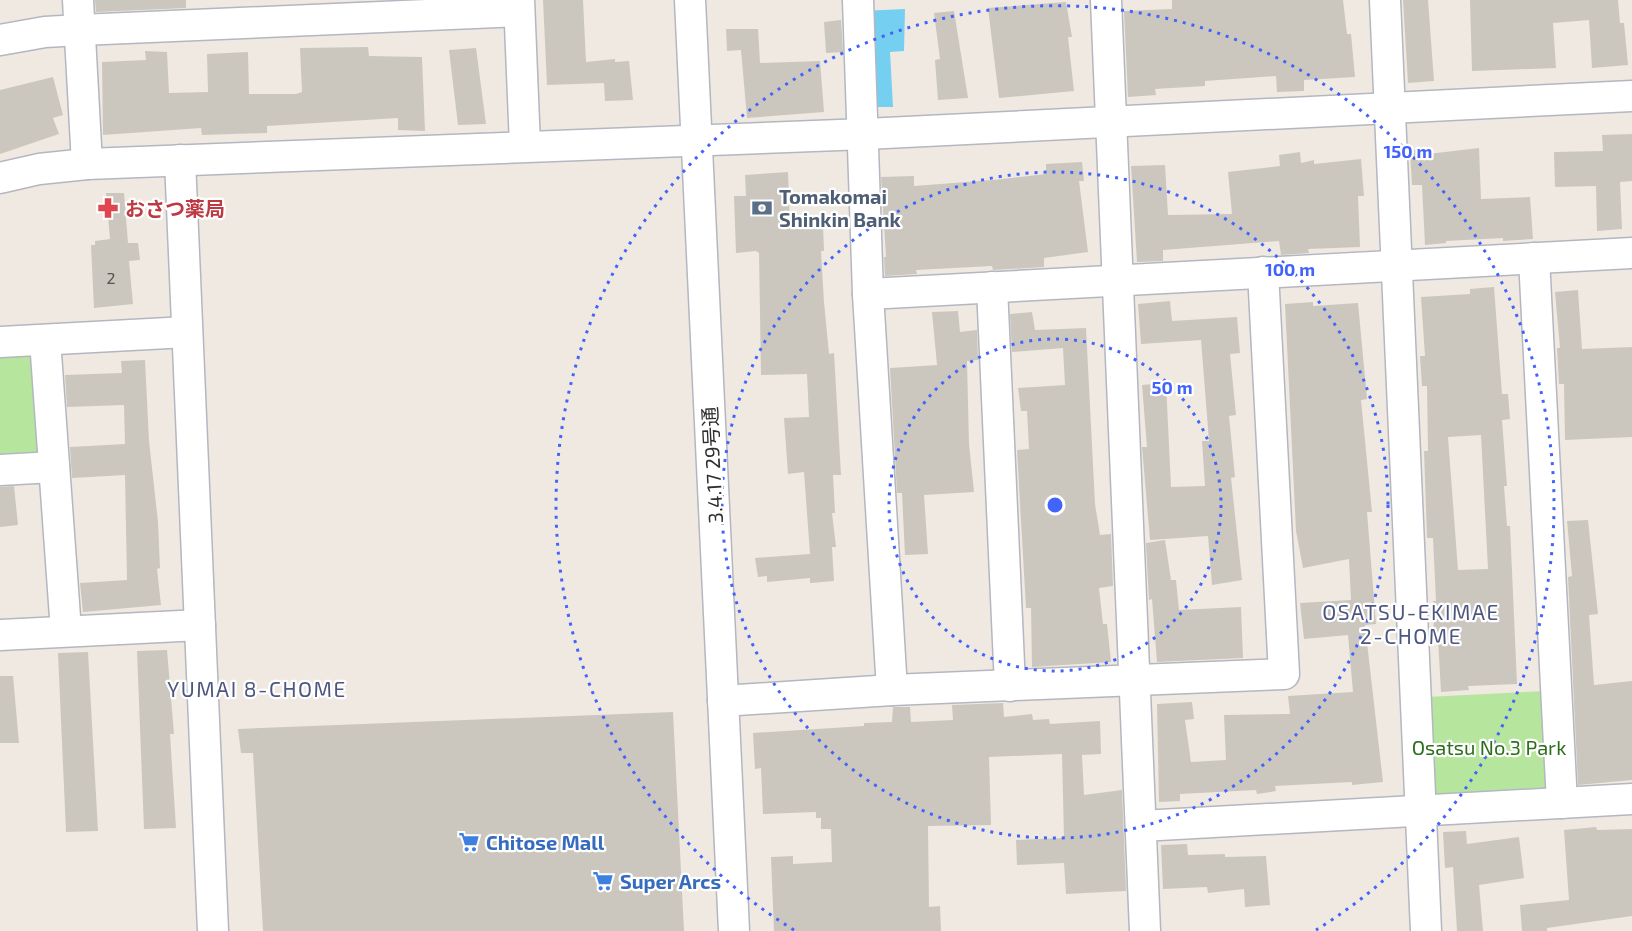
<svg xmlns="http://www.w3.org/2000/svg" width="1632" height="931" font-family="'Exo 2','Noto Sans JP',sans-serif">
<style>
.green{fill:#b6e59e}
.water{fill:#75cff0}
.building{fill:#cbc7bf;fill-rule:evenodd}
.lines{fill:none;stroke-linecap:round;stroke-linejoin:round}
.minor-casing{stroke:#b4b7c1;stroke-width:33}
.minor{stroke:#fff;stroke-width:30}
.ring{fill:none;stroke:#4264fb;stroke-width:3;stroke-dasharray:3 6}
.labels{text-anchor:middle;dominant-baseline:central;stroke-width:4.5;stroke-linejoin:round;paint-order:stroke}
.number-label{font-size:16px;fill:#555452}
.service-label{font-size:20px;font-weight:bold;fill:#4e5e75;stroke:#fff;text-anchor:start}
.health-label{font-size:20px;font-weight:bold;fill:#be3a42;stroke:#fff;text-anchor:start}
.street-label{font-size:20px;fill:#2e2e2e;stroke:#fff}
.park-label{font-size:20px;fill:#2c6e1b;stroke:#fff}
.shop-label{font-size:20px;font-weight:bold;fill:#366cbe;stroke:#fff;text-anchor:start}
.neighbourhood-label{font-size:21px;letter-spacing:1.5px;fill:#4d5680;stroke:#fff}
.centre{fill:#4264fb;stroke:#fff;stroke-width:3}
.ring-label{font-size:18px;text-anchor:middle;font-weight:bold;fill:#4264fb;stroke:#fff;stroke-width:4.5;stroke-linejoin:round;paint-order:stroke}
</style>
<rect width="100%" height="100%" fill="#efe9e1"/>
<g class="green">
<path d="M 32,353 L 39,452 L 0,454 L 0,355 Z"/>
<path d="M 1546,691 L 1552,798 L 1433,804 L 1426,697 Z"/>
</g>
<path class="water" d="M 905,9 L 904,51 L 890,52 L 893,107 L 865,107 L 861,11 Z"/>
<g class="building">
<path d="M 95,0 L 186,0 L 186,8 L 96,12 Z"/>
<path d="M 543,0 L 583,0 L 586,62 L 615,59 L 615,62 L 629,61 L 633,100 L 605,101 L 604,83 L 547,85 Z"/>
<path d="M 1172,0 L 1343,0 L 1347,34 L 1351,34 L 1355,77 L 1304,80 L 1304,91 L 1277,92 L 1276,76 L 1205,81 L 1205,86 L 1155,89 L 1156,95 L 1128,97 L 1124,11 L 1172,9 Z"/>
<path d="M 1403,0 L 1428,0 L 1434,81 L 1408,83 Z"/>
<path d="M 1470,0 L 1618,0 L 1620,23 L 1624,23 L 1628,65 L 1592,68 L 1589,20 L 1553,23 L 1556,68 L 1472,71 Z"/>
<path d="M 1066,2 L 1072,37 L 1068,37 L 1074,91 L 999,98 L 988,8 Z"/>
<path d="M 954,11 L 968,98 L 938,100 L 935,60 L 940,59 L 934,13 Z"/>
<path d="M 841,20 L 843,52 L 826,53 L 824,22 Z"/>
<path d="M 726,29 L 758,29 L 760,63 L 820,61 L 824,112 L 747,118 L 741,50 L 727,51 Z"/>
<path d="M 368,47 L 369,56 L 422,57 L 425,131 L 398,130 L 398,118 L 267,126 L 267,133 L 202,135 L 201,128 L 103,135 L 102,62 L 146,60 L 145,51 L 167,52 L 169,93 L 208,92 L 207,54 L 248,52 L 249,94 L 296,94 L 302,92 L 300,48 Z"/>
<path d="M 476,48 L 486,124 L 458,125 L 449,50 Z"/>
<path d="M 53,77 L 63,115 L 53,118 L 59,134 L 0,154 L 0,90 Z"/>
<path d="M 1632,134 L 1632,181 L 1620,182 L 1622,229 L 1597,231 L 1596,186 L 1555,187 L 1554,152 L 1603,151 L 1602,135 Z"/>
<path d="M 1479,148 L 1481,199 L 1530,197 L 1533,239 L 1503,241 L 1503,238 L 1446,241 L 1446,243 L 1425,245 L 1422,185 L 1412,185 L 1410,150 L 1427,149 L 1428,154 Z"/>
<path d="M 1300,152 L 1301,163 L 1314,160 L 1314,164 L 1361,159 L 1364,196 L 1358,196 L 1360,247 L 1308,249 L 1309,253 L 1281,255 L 1279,241 L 1163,250 L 1163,261 L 1137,262 L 1131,166 L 1165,165 L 1168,215 L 1232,214 L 1228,172 L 1280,166 L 1279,155 Z"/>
<path d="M 1082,162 L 1084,181 L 1079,181 L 1088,252 L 1044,258 L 1044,267 L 993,270 L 992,266 L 916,270 L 917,274 L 885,276 L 884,257 L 886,257 L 881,177 L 914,176 L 914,186 L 993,180 L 1046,174 L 1046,164 Z"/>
<path d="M 788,172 L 790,229 L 823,225 L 824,251 L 821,251 L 824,302 L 829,354 L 834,353 L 841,475 L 833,475 L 835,513 L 832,513 L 836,547 L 832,547 L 834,581 L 810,583 L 810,578 L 767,582 L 767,576 L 758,577 L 755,558 L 810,554 L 804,472 L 788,474 L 784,418 L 809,417 L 807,374 L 761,375 L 759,253 L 756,251 L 736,253 L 734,196 L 746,196 L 745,175 Z"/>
<path d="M 106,193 L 124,193 L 128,243 L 138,243 L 140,260 L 129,261 L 133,304 L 94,308 L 91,245 L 95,245 L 95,241 L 110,239 Z"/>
<path d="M 1494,287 L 1502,394 L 1508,394 L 1510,419 L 1502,420 L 1507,486 L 1504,486 L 1507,526 L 1510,526 L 1517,684 L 1468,686 L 1469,690 L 1441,692 L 1438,639 L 1434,639 L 1433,601 L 1436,601 L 1433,538 L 1427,538 L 1424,451 L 1428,451 L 1427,386 L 1422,386 L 1420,356 L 1425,356 L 1421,297 L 1470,294 L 1470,289 ZM 1481,435 L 1488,569 L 1458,570 L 1448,437 Z"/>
<path d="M 1578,290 L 1582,349 L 1632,347 L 1632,437 L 1565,440 L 1564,384 L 1559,384 L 1557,348 L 1560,348 L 1555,292 Z"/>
<path d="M 1170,301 L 1172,321 L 1237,317 L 1240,353 L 1230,354 L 1236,415 L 1229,416 L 1235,477 L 1231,478 L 1242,580 L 1212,585 L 1208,536 L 1150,540 L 1142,447 L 1147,447 L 1142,385 L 1166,383 L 1171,487 L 1205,486 L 1202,441 L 1209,441 L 1201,340 L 1141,344 L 1138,304 Z"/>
<path d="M 1313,302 L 1313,306 L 1358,303 L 1367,399 L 1361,400 L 1372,512 L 1367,512 L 1376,624 L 1365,625 L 1383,782 L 1352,785 L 1352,782 L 1275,786 L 1276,791 L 1257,794 L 1256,790 L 1180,794 L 1180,801 L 1159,802 L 1157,704 L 1192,702 L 1194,719 L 1185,720 L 1191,762 L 1226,760 L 1224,715 L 1290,714 L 1288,696 L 1353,692 L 1348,635 L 1304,639 L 1300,603 L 1351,600 L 1349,559 L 1303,568 L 1296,531 L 1285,304 Z"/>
<path d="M 958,311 L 960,332 L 977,330 L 978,360 L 967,361 L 969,444 L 974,492 L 924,495 L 928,554 L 905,555 L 902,493 L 897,493 L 890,368 L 937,365 L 932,312 Z"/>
<path d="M 1032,312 L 1035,330 L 1086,328 L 1095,504 L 1100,535 L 1111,534 L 1113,586 L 1099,588 L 1103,624 L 1107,624 L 1111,662 L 1032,667 L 1031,608 L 1026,608 L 1017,450 L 1029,449 L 1027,411 L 1021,411 L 1018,388 L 1065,385 L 1063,348 L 1012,352 L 1010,314 Z"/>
<path d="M 145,360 L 149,441 L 158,522 L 160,568 L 157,569 L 161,605 L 83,612 L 80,583 L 127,580 L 125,475 L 72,478 L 70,447 L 125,444 L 124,405 L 67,407 L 65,375 L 122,373 L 121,361 Z"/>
<path d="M 14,486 L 18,525 L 0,527 L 0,487 Z"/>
<path d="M 1588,520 L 1598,614 L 1589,615 L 1594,685 L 1632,681 L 1632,780 L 1578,785 L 1568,577 L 1572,576 L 1567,521 Z"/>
<path d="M 1165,540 L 1171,580 L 1176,580 L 1179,610 L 1241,607 L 1243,658 L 1157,662 L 1152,599 L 1149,600 L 1146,543 Z"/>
<path d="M 167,650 L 174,734 L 170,734 L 176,828 L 144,829 L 137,651 Z"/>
<path d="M 88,652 L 98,831 L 66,832 L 58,653 Z"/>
<path d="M 0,676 L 13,676 L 19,743 L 0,743 Z"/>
<path d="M 1003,703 L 1004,717 L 1032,714 L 1033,720 L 1049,719 L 1050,724 L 1100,721 L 1101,754 L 1082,755 L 1084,795 L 1122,790 L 1126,891 L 1066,894 L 1064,863 L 1017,865 L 1016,840 L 1064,838 L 1062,754 L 989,757 L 991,825 L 928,826 L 929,907 L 940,906 L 941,931 L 774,931 L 771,857 L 793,856 L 793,864 L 832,862 L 831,829 L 821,829 L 821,818 L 816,818 L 816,812 L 763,814 L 761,768 L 755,769 L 753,733 L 864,726 L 864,723 L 892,722 L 893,707 L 910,707 L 911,722 L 953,720 L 952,705 Z"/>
<path d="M 673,712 L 684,931 L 263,931 L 253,753 L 241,753 L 238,729 Z"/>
<path d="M 1596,827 L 1597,830 L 1632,829 L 1632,916 L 1547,928 L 1547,931 L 1522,931 L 1520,905 L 1569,900 L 1564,830 Z"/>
<path d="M 1466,831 L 1467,844 L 1519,837 L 1524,878 L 1479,885 L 1483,931 L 1457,931 L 1453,867 L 1445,868 L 1443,832 Z"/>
<path d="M 1187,844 L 1188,855 L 1225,854 L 1225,857 L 1266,856 L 1270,905 L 1245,907 L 1244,889 L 1208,893 L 1207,887 L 1163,889 L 1161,845 Z"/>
</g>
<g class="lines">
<g class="minor-casing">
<g id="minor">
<path d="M 78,0 L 87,164"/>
<path d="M 519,0 L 525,146"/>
<path d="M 690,0 L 734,931"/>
<path d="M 858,0 L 868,294 L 892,690"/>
<path d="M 1106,0 L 1145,931"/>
<path d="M 1385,0 L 1426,931"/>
<path d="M 0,40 L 45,32 L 80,30 L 519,11"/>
<path d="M 180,160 L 213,931"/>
<path d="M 0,178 L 39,169 L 87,164 L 865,134 L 1632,96"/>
<path d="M 1534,258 L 1562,803"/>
<path d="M 992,287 L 1010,686"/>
<path d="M 868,294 L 1632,253"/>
<path d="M 45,340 L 66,631"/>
<path d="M 0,342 L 187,332"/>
<path d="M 0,470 L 54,467"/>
<path d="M 0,635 L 200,625"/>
<path d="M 723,701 L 892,690 L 1284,674 L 1263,272"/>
<path d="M 1141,826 L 1632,799"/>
</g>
</g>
<use href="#minor" class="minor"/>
</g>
<g class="ring">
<circle cx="1055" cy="505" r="166"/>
<circle cx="1055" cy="505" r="333"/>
<path d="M794 930A499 499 0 1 1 1316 930"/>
</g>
<defs>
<g id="pharmacy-bare" transform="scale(1.62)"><path d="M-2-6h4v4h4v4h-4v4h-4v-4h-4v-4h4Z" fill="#e0444e" stroke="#fff" stroke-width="2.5" paint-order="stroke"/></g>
<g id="bank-bare" transform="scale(1.62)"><path d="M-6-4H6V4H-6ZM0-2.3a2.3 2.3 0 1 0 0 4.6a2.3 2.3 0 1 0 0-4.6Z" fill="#5c6f8a" stroke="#fff" stroke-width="2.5" paint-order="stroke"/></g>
<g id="supermarket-bare" transform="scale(1.62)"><path d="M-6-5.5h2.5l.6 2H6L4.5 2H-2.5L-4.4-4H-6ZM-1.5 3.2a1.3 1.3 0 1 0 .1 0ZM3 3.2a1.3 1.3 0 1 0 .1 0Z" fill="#3f7fe0" stroke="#fff" stroke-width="2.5" paint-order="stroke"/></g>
</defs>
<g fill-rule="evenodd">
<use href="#pharmacy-bare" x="108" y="208"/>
<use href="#bank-bare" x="762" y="208"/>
<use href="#supermarket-bare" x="469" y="842"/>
<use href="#supermarket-bare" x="603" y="881"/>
</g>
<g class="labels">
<g class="number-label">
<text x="111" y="277">2</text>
</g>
<g class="service-label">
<text x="779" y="196">Tomakomai<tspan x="779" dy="23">Shinkin Bank</tspan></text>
</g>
<g class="health-label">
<text x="125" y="208">おさつ薬局</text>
</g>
<g class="street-label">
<text transform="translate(712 465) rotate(-93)">3.4.17 29号通</text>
</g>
<g class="park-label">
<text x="1489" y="747">Osatsu No.3 Park</text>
</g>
<g class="shop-label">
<text x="486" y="842">Chitose Mall</text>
<text x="620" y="881">Super Arcs</text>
</g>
<g class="neighbourhood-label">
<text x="1411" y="611">OSATSU-EKIMAE<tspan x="1411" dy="24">2-CHOME</tspan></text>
<text x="257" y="688">YUMAI 8-CHOME</text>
</g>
</g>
<circle cx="1055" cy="505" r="9" class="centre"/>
<g class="ring-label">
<text x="1408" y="158">150 m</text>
<text x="1290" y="276">100 m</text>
<text x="1172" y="394">50 m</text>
</g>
</svg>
